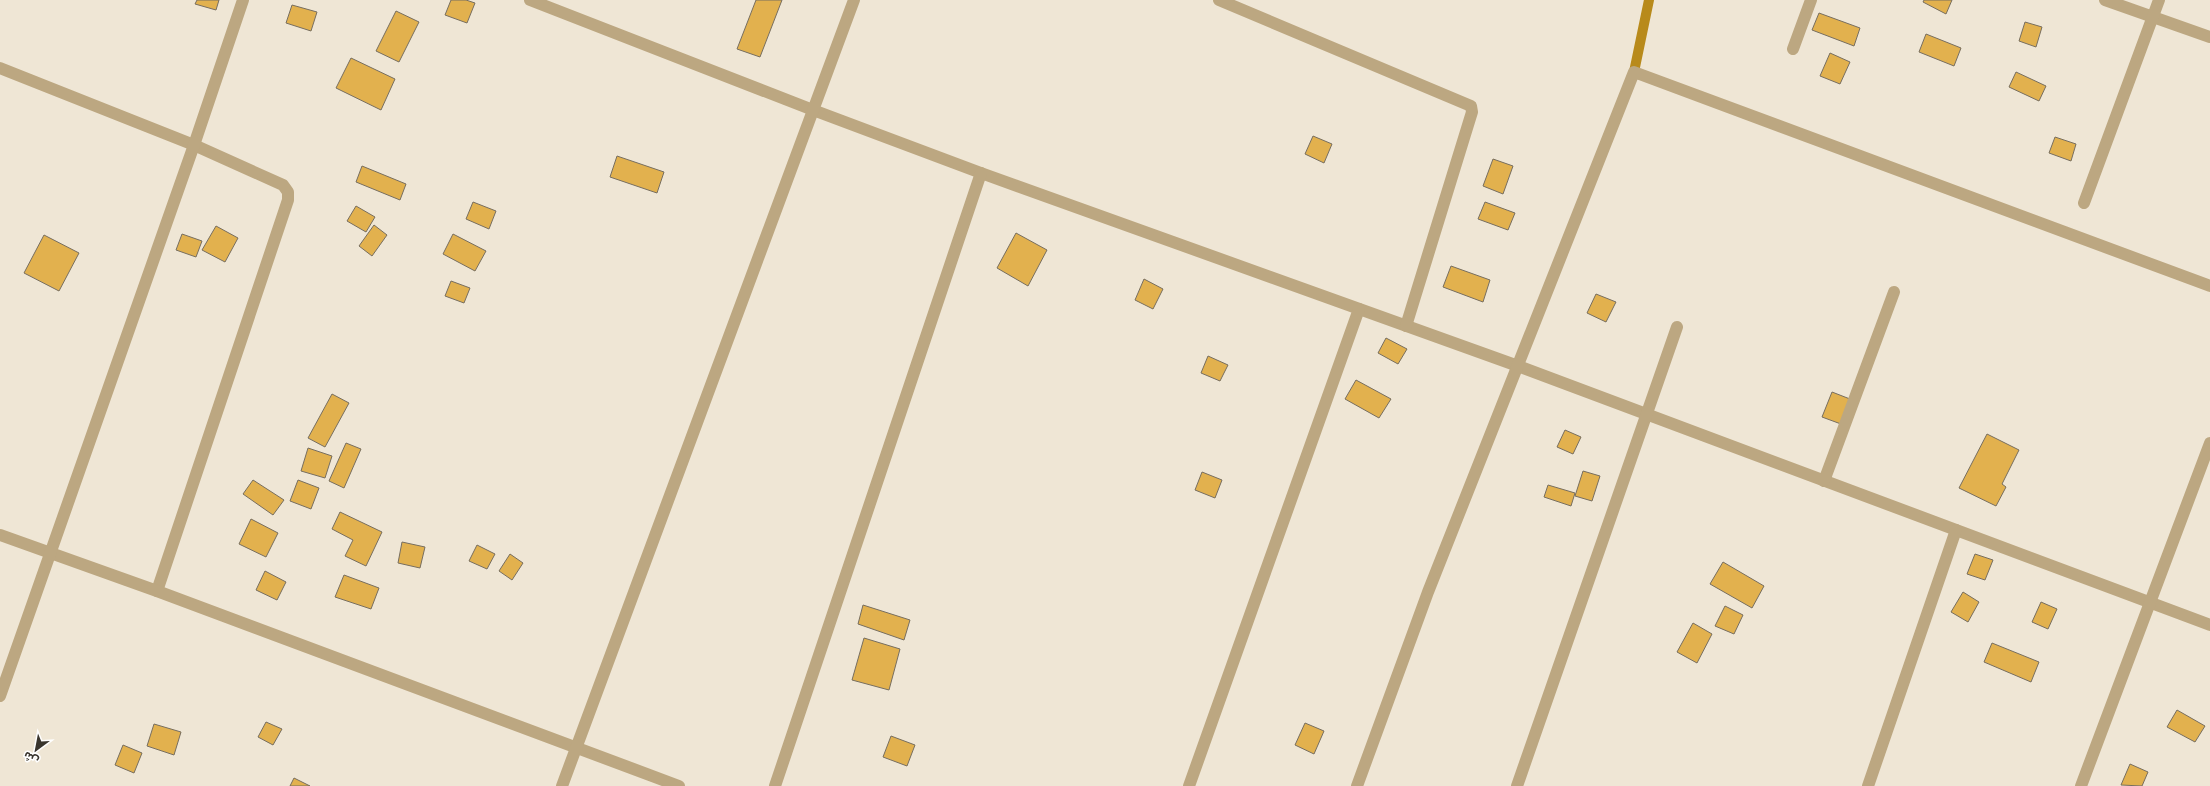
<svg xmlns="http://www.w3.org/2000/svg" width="2210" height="786" font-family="'DM Sans','Noto Sans Arabic',sans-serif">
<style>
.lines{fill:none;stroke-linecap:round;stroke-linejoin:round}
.stream{stroke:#b88a1b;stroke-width:10}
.building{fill:#e2b14e;stroke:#776e5f}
.street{stroke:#bca781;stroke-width:12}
</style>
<rect width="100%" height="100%" fill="#efe6d5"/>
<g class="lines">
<path class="stream" d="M 1634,72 L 1649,0"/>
</g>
<g class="building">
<path d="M 197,0 L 219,0 L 216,10 L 195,4 Z"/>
<path d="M 451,0 L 466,0 L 475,3 L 467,23 L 445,15 Z"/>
<path d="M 756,0 L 782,0 L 760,57 L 737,49 Z"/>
<path d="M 1924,0 L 1952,0 L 1946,14 L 1923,2 Z"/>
<path d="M 292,5 L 317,12 L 311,31 L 286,23 Z"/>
<path d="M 396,11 L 419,22 L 399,62 L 376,51 Z"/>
<path d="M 1819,13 L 1860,28 L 1854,46 L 1812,30 Z"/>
<path d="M 2025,22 L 2042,27 L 2036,47 L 2019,41 Z"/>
<path d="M 1926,34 L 1961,48 L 1954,66 L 1919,52 Z"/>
<path d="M 1830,53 L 1850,62 L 1840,84 L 1820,76 Z"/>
<path d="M 351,58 L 395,79 L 381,110 L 336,88 Z"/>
<path d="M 2016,72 L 2046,86 L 2039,101 L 2009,87 Z"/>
<path d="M 1313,136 L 1332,144 L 1324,163 L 1305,154 Z"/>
<path d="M 2055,137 L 2076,144 L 2071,161 L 2049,153 Z"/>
<path d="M 617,156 L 664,172 L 657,193 L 610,177 Z"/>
<path d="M 1493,159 L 1513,166 L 1503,194 L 1483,186 Z"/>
<path d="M 362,166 L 406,184 L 400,200 L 356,182 Z"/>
<path d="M 473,202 L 496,211 L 489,229 L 466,219 Z"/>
<path d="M 1485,202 L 1515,213 L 1508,230 L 1478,219 Z"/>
<path d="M 356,206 L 375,217 L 366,232 L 347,221 Z"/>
<path d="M 374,225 L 387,235 L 372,256 L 359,246 Z"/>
<path d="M 216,226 L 238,238 L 225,262 L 202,250 Z"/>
<path d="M 1016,233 L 1047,250 L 1028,286 L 997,268 Z"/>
<path d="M 182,234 L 202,241 L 196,257 L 176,250 Z"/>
<path d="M 453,234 L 486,251 L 475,271 L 443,254 Z"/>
<path d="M 44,235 L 79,253 L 59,291 L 24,273 Z"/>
<path d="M 1451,266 L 1490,280 L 1483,302 L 1443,287 Z"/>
<path d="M 1144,279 L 1163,289 L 1153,309 L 1135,300 Z"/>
<path d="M 451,281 L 470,288 L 464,303 L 445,296 Z"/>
<path d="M 1596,294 L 1616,302 L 1606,322 L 1587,313 Z"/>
<path d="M 1386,338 L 1407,349 L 1398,364 L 1378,353 Z"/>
<path d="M 1208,356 L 1228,365 L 1220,381 L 1201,373 Z"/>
<path d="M 1356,380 L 1391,399 L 1379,418 L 1345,399 Z"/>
<path d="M 1832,392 L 1850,399 L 1841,424 L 1822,417 Z"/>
<path d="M 332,394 L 349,403 L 325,447 L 308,438 Z"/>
<path d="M 1565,430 L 1581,437 L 1573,454 L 1557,447 Z"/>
<path d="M 1987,434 L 2019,450 L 2002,484 L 2006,487 L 1996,506 L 1959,488 Z"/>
<path d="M 346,443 L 361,449 L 344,488 L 329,481 Z"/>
<path d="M 308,448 L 332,456 L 325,478 L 301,471 Z"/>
<path d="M 1583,471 L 1600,476 L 1592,501 L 1575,496 Z"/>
<path d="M 1202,472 L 1222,480 L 1215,498 L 1195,490 Z"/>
<path d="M 253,480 L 284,500 L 273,515 L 243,494 Z"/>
<path d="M 298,480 L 319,488 L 311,509 L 290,501 Z"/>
<path d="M 1548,485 L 1575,493 L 1571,506 L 1544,497 Z"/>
<path d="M 340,512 L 382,532 L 366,566 L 345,556 L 353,540 L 332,529 Z"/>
<path d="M 251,519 L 278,533 L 266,557 L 239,544 Z"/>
<path d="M 402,542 L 425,547 L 420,568 L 398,563 Z"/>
<path d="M 477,545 L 495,554 L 487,569 L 469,561 Z"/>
<path d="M 510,554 L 523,563 L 512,580 L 499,571 Z"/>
<path d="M 1975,554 L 1993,560 L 1985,580 L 1967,574 Z"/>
<path d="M 1723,562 L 1764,586 L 1752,608 L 1710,584 Z"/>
<path d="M 265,571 L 286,582 L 277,600 L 256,590 Z"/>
<path d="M 344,575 L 379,588 L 371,609 L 335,597 Z"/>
<path d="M 1963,592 L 1979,602 L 1968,622 L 1951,612 Z"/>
<path d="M 2041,602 L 2057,609 L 2048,629 L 2032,622 Z"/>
<path d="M 863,605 L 910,620 L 904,640 L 858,624 Z"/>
<path d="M 1725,606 L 1743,615 L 1734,634 L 1715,626 Z"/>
<path d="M 1693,623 L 1712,634 L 1697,663 L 1677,652 Z"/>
<path d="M 864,638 L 900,649 L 889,690 L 852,680 Z"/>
<path d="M 1992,643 L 2039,662 L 2031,682 L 1984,662 Z"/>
<path d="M 2177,710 L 2205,726 L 2195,742 L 2167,727 Z"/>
<path d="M 266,722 L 282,729 L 273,745 L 258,737 Z"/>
<path d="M 1305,723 L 1324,731 L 1314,754 L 1295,745 Z"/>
<path d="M 154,724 L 181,732 L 174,755 L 147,746 Z"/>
<path d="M 891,736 L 915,745 L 907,766 L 883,757 Z"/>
<path d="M 123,745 L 142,753 L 134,773 L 115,765 Z"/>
<path d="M 2130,764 L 2148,772 L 2142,786 L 2121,785 Z"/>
<path d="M 294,778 L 310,786 L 290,786 Z"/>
</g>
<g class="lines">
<g class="street">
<path d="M 530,0 L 813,110 L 981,173 L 1518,366 L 2210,625"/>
<path d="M 1219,0 L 1471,106 L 1472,112 L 1406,326"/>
<path d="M 2105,0 L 2210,37"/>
<path d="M 1793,49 L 1811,0"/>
<path d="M 0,68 L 194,145 L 283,185 L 288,192 L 288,200 L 157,591"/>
<path d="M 2084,203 L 2159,0"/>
<path d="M 1824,481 L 1894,292"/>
<path d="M 0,535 L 157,591 L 679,786"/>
<path d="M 0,696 L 194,145 L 243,0"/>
<path d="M 562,786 L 854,0"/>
<path d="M 775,786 L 981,173"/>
<path d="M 1189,786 L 1359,309"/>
<path d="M 1357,786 L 1428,592 L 1634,72 L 2210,286"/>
<path d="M 1517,786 L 1677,327"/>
<path d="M 1868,786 L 1956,530"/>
<path d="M 2081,786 L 2210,443"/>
</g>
</g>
<g transform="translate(36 750) rotate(212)" stroke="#ffffff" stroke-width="3" paint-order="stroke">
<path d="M0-3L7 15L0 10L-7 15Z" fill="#39352e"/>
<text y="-6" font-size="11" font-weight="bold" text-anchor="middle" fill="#39352e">ش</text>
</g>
</svg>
